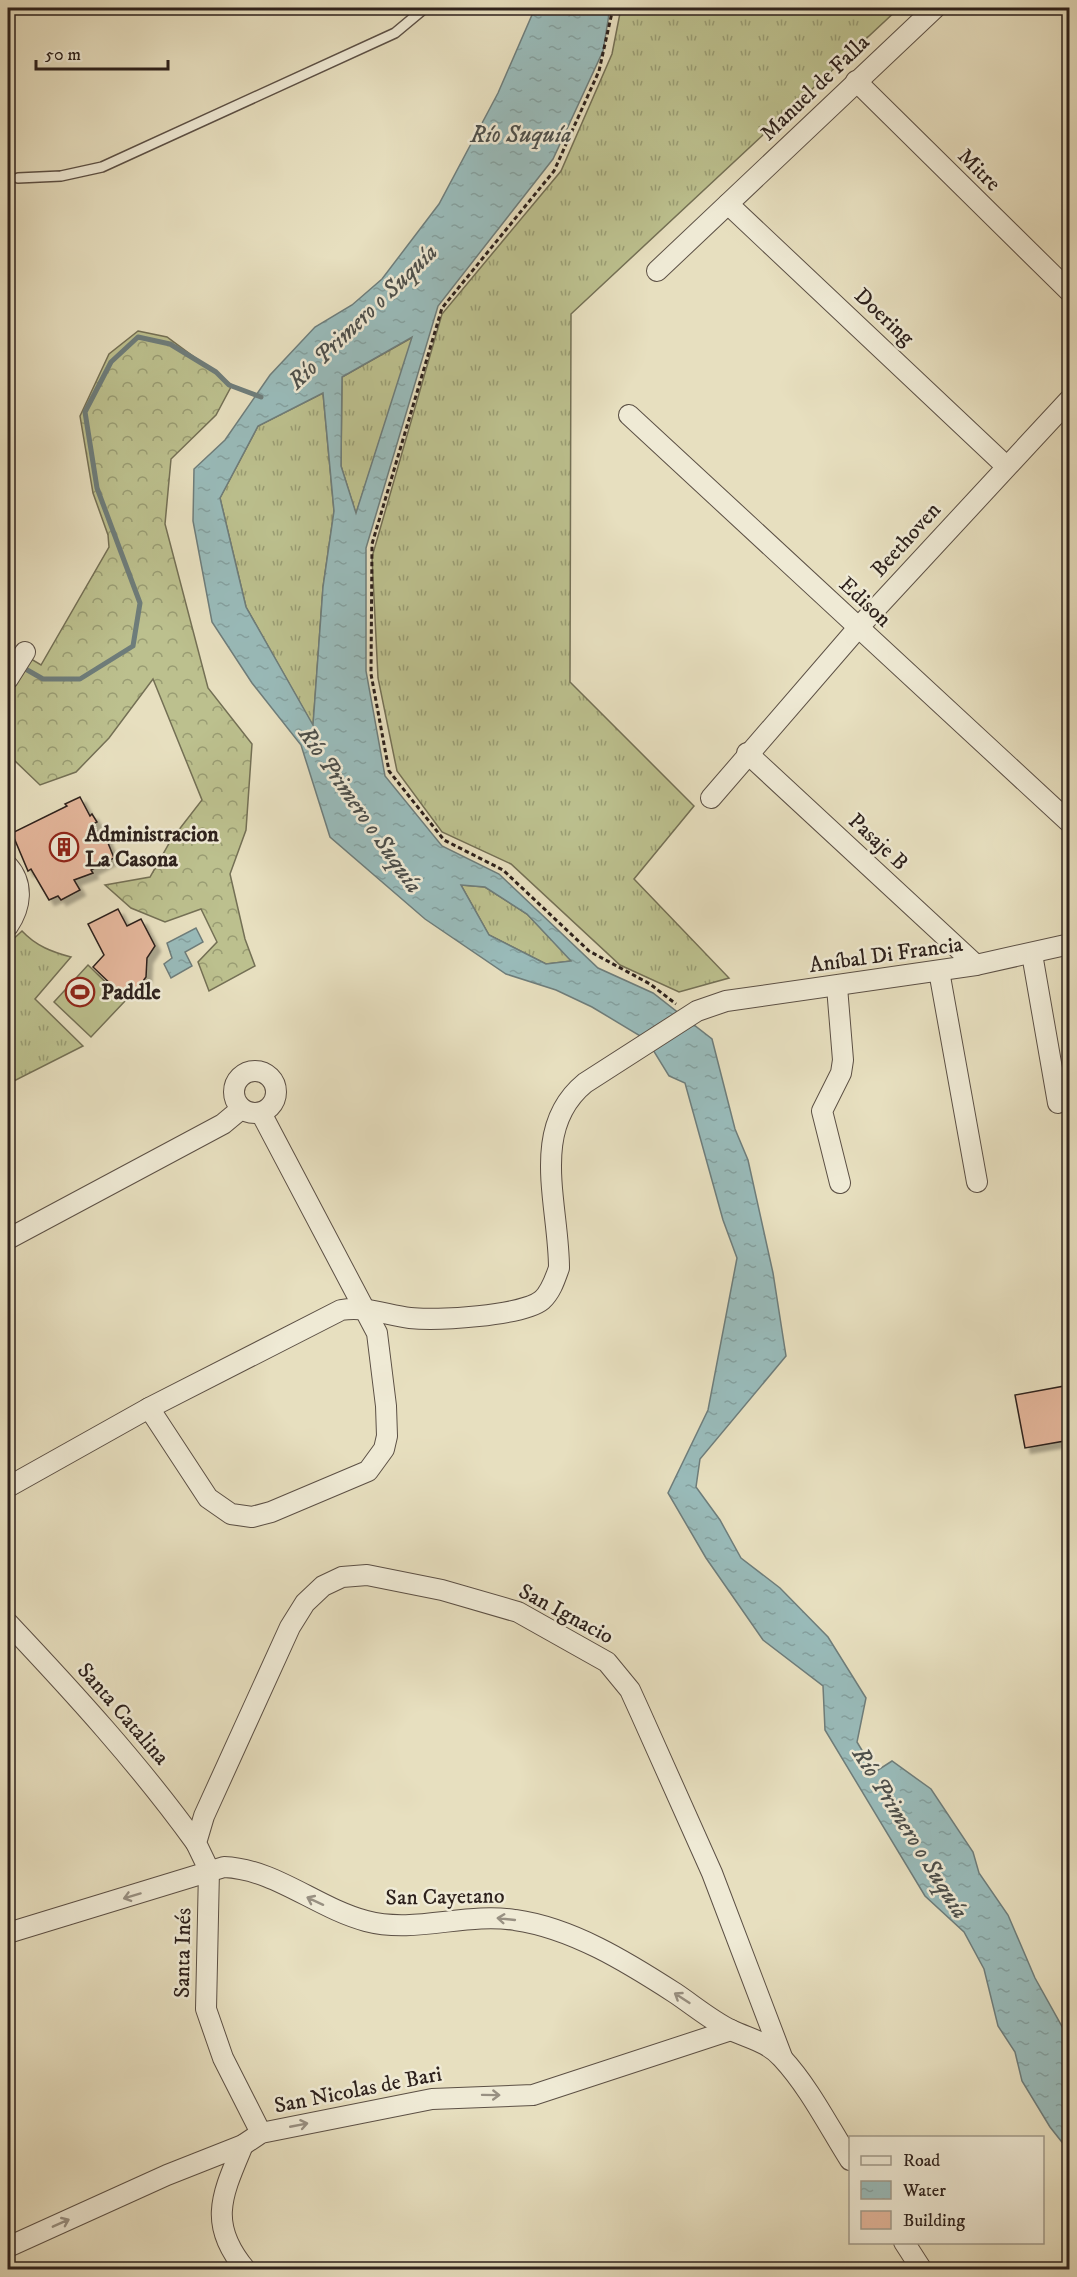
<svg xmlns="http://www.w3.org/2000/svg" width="1077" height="2277" font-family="'IM FELL DW Pica',serif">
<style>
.grass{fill:url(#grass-tufts);stroke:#747055;stroke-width:1.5}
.forest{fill:url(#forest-crowns);stroke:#747055;stroke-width:1.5}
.pitch{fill:#bcc08e;stroke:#747055;stroke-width:1.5}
.water{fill:url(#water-ripples);stroke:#6e7d7b;stroke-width:1.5;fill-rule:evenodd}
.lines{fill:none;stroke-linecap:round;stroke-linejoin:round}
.stream{stroke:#6e7d7b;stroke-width:5}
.building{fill:#e4b69b;stroke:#2d211c;stroke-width:1.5;filter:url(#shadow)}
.service-casing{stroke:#5c5045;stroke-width:12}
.minor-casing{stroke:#5c5045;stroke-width:22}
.path{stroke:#2d211c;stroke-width:3;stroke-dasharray:4.5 3;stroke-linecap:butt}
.service{stroke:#efead5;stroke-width:9}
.minor{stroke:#efead5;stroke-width:20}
.oneway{stroke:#989082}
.labels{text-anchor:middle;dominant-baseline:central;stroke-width:5;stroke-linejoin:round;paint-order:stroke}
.street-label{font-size:22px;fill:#2d211c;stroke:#efead5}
.poi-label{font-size:22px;font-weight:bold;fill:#2d211c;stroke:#efead5;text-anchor:start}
.water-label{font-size:24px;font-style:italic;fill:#4d4f4b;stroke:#efead5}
</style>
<defs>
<pattern id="grass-tufts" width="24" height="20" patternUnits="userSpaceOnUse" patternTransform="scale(1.5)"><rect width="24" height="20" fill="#bcc08e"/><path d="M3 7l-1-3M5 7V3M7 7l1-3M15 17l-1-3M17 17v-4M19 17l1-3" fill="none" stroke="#999c73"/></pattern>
<pattern id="forest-crowns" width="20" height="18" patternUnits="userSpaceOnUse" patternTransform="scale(1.5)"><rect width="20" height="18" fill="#bcc08e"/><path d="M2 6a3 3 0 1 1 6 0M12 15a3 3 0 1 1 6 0" fill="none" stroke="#999c73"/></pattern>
<pattern id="water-ripples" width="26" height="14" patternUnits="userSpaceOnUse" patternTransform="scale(1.5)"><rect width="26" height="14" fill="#99bbba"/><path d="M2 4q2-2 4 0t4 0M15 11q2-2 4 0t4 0" fill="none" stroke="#84a09f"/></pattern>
<filter id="shadow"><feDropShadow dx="5.5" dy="5.5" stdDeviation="1.5" flood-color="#0004"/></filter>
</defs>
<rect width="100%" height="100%" fill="#e7dfbf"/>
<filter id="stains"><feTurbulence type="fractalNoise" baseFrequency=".00333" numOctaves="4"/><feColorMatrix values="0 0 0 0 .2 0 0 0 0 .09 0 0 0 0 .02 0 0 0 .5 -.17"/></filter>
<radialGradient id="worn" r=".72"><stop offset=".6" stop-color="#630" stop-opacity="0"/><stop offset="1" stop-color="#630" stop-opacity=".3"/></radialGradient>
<g class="grass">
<path d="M 621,8 L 899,8 L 571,314 L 570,682 L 694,806 L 634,879 L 729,978 L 679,992 L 620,965 L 511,864 L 442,832 L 397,771 L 378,678 L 372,557 L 442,314 L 561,171 L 612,54 Z"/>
<path d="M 413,337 L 356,514 L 341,466 L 342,377 Z"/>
<path d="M 323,393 L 334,511 L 323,587 L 313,726 L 246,607 L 220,498 L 258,426 Z"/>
<path d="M 461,885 L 485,887 L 527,914 L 572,961 L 546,964 L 489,935 Z"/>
<path d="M 22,931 C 36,946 52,952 71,957 L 35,999 L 83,1046 L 10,1083 L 8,1077 L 8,944 Z"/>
</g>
<path class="forest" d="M 138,331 L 167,337 L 232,385 L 216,415 L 171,459 L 165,524 L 208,688 L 252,744 L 246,830 L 230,874 L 245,939 L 255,966 L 209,991 L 198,962 L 217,942 L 201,909 L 165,922 L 131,908 L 105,885 L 150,877 L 171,840 L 202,800 L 153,679 L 109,738 L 76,772 L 40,785 L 15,761 L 8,760 L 8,645 L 41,665 L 109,547 L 108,535 L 93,493 L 80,416 L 109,354 Z"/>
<path class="pitch" d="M 88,965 L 125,1001 L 91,1037 L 54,1002 Z"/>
<g class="water">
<path d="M 535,8 L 610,8 L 603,51 L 553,159 L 438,306 L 366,548 L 366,671 L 385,776 L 442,846 L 499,874 L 598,968 L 653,993 L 712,1039 L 735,1129 L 748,1160 L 773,1273 L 786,1356 L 700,1459 L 696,1487 L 720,1520 L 741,1558 L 780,1588 L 828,1637 L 866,1698 L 857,1742 L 875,1772 L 892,1761 L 931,1789 L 973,1852 L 979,1873 L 1008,1915 L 1035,1978 L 1069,2039 L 1069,2151 L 1050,2127 L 1022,2081 L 1015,2052 L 998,2026 L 984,1969 L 964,1932 L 925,1896 L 825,1730 L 823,1686 L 763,1640 L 706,1558 L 668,1493 L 708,1410 L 737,1258 L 723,1220 L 685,1083 L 669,1076 L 647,1040 L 592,1007 L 556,990 L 506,974 L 425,919 L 330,837 L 301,745 L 252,683 L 212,622 L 193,521 L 194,469 L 225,440 L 270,375 L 315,327 L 352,305 L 382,279 L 439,204 L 498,93 ZM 412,337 L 356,513 L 341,466 L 342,377 ZM 323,393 L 334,511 L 323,587 L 313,725 L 246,607 L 220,498 L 258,426 ZM 461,885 L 485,887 L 527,914 L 571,961 L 546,964 L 489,935 Z"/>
<path d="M 196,928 L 203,942 L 185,952 L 192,966 L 171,978 L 164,964 L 172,958 L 167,943 Z"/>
</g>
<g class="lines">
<path class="stream" d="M 22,667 L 43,679 L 80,679 L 133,646 L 140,603 L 97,488 L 85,412 L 111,362 L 138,337 L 170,344 L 216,372 L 229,385 L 261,397"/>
</g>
<g class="building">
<path d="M 80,797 L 90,816 L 92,814 L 97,822 L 93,824 L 99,835 L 104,833 L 114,858 L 91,870 L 93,873 L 74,880 L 80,890 L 61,900 L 58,896 L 49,900 L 31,869 L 28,871 L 12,833 L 67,806 L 65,804 Z"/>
<path d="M 118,909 L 127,926 L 141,919 L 155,946 L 147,958 L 146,977 L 138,988 L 133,990 L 117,990 L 93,967 L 104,955 L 88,924 Z"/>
<path d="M 1070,1385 L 1070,1440 L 1025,1448 L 1015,1395 Z"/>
</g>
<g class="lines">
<g class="service-casing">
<path id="service" d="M 18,178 L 61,176 L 102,167 L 395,33 L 425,8"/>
</g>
<g class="minor-casing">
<g id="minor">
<path d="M 856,81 L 1070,292"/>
<path d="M 728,204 L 1006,466"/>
<path d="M 657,271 L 935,8"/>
<path d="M 629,415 L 1070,823"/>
<path d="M 8,679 L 25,652"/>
<path d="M 747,753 L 976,965"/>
<path d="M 711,798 L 857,629 L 1070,399"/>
<path d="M 8,866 C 24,884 21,907 8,926"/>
<path d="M 1032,954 L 1058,1103"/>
<path d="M 939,971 L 977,1182"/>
<path d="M 837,987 L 843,1060 L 841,1073 L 822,1111 L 840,1183"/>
<circle cx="255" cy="1092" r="21"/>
<path d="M 8,1239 L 223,1124 L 241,1109"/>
<path d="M 149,1408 L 208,1498 L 231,1514 L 252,1517 L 271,1512 L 368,1471 L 384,1449 L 387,1436 L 386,1406 L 377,1333 L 261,1113"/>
<path d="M 8,1487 L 149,1408 L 341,1310 C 366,1306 386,1315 410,1318 C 435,1321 523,1316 542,1300 C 551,1292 555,1279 559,1268 C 559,1205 529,1129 585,1083 L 697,1011 L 726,1001 L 976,965 L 1070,944"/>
<path d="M 8,1623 C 74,1693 139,1764 196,1843"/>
<path d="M 8,1933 L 224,1867 C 275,1869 317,1908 366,1921 C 415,1934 466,1912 515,1920 C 572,1928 627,1962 675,1993 C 693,2005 712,2021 731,2030 C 750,2039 768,2042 782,2058 C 809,2087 829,2127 850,2160"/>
<path d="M 261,2133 L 223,2058 L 206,2009 L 209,1870 L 196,1843 L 204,1816 L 290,1627 L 305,1603 L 323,1586 L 342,1577 L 367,1575 L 442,1590 L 518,1612 L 607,1662 L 630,1690 L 640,1712 L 712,1873 L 782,2057"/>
<path d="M 243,2145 C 222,2195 207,2224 246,2270"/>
<path d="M 904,2242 L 922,2270"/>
<path d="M 8,2247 L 167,2175 L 243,2145 L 261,2133 L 432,2099 L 533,2095 L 731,2030"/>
</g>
</g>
<path class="path" d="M 613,8 L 599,71 L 554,171 L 442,308 L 372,544 L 371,674 L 389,771 L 444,840 L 503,870 L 589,951 L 650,984 L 676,1004"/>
<use href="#service" class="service"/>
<use href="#minor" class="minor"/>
</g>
<defs><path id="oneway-shaft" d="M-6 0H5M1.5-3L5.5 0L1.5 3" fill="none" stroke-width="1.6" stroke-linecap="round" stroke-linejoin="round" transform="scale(1.5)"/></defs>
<g class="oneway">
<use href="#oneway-shaft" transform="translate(132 1896) rotate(163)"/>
<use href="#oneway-shaft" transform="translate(315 1901) rotate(-155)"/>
<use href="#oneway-shaft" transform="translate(506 1919) rotate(-174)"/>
<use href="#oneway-shaft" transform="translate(682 1998) rotate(-147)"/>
<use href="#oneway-shaft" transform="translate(491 2095) rotate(1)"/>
<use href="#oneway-shaft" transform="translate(299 2125) rotate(-11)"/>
<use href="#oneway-shaft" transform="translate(61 2223) rotate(-24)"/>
</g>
<defs>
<g id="building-ring" transform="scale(1.5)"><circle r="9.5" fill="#efead5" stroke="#8f2418" stroke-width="1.5"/><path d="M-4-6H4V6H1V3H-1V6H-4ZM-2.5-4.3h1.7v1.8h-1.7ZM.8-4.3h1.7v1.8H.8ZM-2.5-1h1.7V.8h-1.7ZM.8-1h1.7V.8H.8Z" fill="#8f2418"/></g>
<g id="stadium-ring" transform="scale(1.5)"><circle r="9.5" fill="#efead5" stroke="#8f2418" stroke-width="1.5"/><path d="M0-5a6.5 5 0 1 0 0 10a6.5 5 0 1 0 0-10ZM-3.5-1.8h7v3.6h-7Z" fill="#8f2418"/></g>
</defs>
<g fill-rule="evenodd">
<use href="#building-ring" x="64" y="847"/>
<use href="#stadium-ring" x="80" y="992"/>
</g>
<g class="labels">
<g class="street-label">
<text transform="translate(815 88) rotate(-44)">Manuel de Falla</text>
<text transform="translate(979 170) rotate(45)">Mitre</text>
<text transform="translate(884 317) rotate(43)">Doering</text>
<text transform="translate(906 540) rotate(-48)">Beethoven</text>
<text transform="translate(865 602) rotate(43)">Edison</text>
<text transform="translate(878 842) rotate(43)">Pasaje B</text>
<text transform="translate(886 955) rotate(-8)">Aníbal Di Francia</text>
<text transform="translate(566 1614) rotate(28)">San Ignacio</text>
<text transform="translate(123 1714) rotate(49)">Santa Catalina</text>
<text transform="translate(445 1897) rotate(-1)">San Cayetano</text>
<text transform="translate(183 1953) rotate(-89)">Santa Inés</text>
<text transform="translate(358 2090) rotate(-11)">San Nicolas de Bari</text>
</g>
<g class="poi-label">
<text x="85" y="834">Administracion<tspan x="85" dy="25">La Casona</tspan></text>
<text x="101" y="992">Paddle</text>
</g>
<g class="water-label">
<text x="521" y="135">Río Suquía</text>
<text transform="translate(363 317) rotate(-44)">Río Primero o Suquía</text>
<text transform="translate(360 810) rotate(55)">Río Primero o Suquía</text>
<text transform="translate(910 1833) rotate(58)">Río Primero o Suquía</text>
</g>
</g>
<rect width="1077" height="2277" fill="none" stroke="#e7dfbf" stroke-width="30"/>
<rect x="9" y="9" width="1059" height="2259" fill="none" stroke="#2d211c" stroke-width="3"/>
<rect x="15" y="15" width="1047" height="2247" fill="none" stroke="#2d211c" stroke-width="1.5"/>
<rect x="849" y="2136" width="195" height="108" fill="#efead5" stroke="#a19a8b" stroke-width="1.5"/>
<rect x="861" y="2156" width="30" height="9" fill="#efead5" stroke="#a19a8b" stroke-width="1.5"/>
<text x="903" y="2166" font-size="18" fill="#2d211c">Road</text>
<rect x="861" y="2181" width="30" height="18" fill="url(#water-ripples)" stroke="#a19a8b" stroke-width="1.5"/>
<text x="903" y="2196" font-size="18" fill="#2d211c">Water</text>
<rect x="861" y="2211" width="30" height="18" fill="#e4b69b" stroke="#a19a8b" stroke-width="1.5"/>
<text x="903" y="2226" font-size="18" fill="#2d211c">Building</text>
<path d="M36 60v9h132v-9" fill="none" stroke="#2d211c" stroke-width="3"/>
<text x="45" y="60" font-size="18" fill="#2d211c" stroke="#efead5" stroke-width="4.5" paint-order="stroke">50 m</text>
<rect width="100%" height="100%" filter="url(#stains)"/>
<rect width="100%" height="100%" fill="url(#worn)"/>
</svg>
